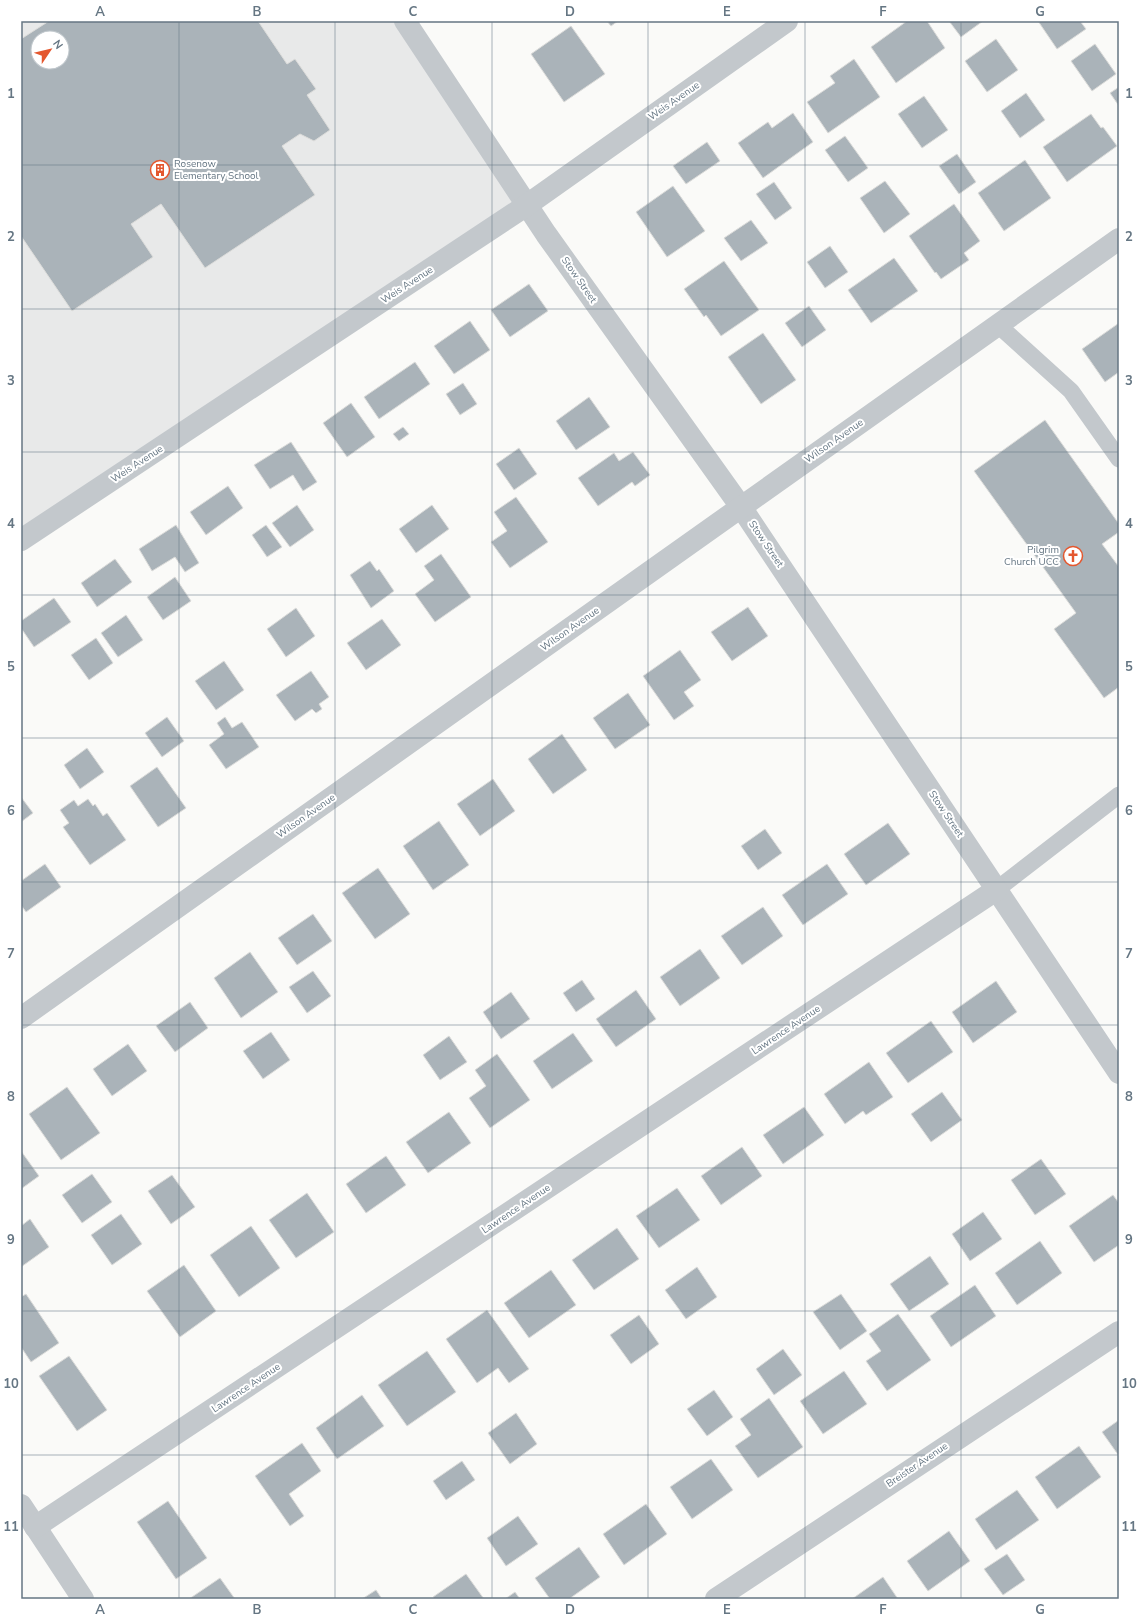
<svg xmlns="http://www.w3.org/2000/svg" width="1140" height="1620" font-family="'Nunito Sans',sans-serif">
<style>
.built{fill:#e8e9e9;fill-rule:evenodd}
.building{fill:#aab3b9;stroke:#dcdcda;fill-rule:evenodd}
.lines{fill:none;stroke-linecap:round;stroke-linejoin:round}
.service{stroke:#c3c8cc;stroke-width:17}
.minor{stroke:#c3c8cc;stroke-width:22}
.grid{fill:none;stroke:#657683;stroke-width:1;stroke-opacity:0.55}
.labels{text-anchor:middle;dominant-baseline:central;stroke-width:4;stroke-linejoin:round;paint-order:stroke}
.street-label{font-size:10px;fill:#657683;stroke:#fff}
.poi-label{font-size:10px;fill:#657683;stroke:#fff;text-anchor:start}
.neatline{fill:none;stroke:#657683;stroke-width:1.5}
.grid-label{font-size:13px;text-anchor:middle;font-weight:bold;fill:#657683}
</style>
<rect width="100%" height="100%" fill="#fafaf8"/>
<path class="built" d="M 21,21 L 405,21 L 527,205 L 21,540 ZM 38,38 L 62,38 L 62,62 L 38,62 Z"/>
<g class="building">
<path d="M 49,21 L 258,21 L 287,64 L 295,59 L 316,89 L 307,95 L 330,130 L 314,141 L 300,134 L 282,146 L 315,195 L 205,268 L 161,204 L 131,224 L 153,257 L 72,311 L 21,236 L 21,39 ZM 38,38 L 62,38 L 62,62 L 38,62 Z"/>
<path d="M 607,21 L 618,21 L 611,26 Z"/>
<path d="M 907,21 L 927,21 L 945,48 L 896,83 L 871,47 Z"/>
<path d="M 949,21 L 983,21 L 961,37 Z"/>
<path d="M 1038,21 L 1080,21 L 1086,29 L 1057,49 Z"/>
<path d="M 571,26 L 605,74 L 564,102 L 531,54 Z"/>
<path d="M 996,39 L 1018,70 L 987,92 L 965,61 Z"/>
<path d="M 1095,44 L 1116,74 L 1092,91 L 1071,61 Z"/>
<path d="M 854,59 L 880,97 L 828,133 L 807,102 L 835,83 L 830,76 Z"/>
<path d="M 1119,87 L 1119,106 L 1110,93 Z"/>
<path d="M 1026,93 L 1045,120 L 1020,138 L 1001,111 Z"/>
<path d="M 924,96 L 948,130 L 922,148 L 898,114 Z"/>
<path d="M 793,113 L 813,142 L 763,178 L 738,143 L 768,122 L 772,128 Z"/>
<path d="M 1091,114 L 1101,128 L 1103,127 L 1117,146 L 1067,182 L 1043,147 Z"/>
<path d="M 845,136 L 868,168 L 848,182 L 825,150 Z"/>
<path d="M 707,142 L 720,161 L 686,184 L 673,166 Z"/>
<path d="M 957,154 L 976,182 L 959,194 L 939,166 Z"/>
<path d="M 1025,160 L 1051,198 L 1004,231 L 978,193 Z"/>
<path d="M 885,181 L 910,214 L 884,233 L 860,198 Z"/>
<path d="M 774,182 L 792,208 L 775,220 L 756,194 Z"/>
<path d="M 673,186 L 705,231 L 667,257 L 636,212 Z"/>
<path d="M 954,204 L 980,241 L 964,253 L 969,260 L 941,279 L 936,272 L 935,273 L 909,236 Z"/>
<path d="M 751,220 L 768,243 L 741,261 L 724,238 Z"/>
<path d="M 830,246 L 848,272 L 825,288 L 807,262 Z"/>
<path d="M 894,258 L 918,291 L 871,323 L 848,290 Z"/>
<path d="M 724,261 L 759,310 L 721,336 L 706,315 L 704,317 L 684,289 Z"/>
<path d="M 529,284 L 548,311 L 510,337 L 491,310 Z"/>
<path d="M 809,306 L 826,330 L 802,347 L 785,323 Z"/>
<path d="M 470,321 L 490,350 L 454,374 L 434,346 Z"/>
<path d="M 1119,323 L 1119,372 L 1105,382 L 1082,349 Z"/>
<path d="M 763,333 L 796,380 L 761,404 L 728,357 Z"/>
<path d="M 415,362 L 430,384 L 379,419 L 364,397 Z"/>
<path d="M 463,383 L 477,404 L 460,415 L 446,394 Z"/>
<path d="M 589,397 L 610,427 L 576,450 L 556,421 Z"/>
<path d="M 351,403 L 375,437 L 347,457 L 323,423 Z"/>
<path d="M 1045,420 L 1119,524 L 1119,532 L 1102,544 L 1119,567 L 1119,687 L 1104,698 L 1054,629 L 1076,613 L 974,471 Z"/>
<path d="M 403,427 L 409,434 L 399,441 L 393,434 Z"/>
<path d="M 291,442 L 317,482 L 303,491 L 293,475 L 270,489 L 254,465 Z"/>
<path d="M 519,448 L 537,474 L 514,490 L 496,464 Z"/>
<path d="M 633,452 L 650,475 L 635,486 L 632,482 L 598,506 L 578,478 L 614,453 L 619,461 Z"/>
<path d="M 228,486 L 243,508 L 206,535 L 190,512 Z"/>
<path d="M 516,497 L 548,542 L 510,568 L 491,542 L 507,531 L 494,512 Z"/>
<path d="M 297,505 L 314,530 L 290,547 L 272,523 Z"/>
<path d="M 432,505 L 449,529 L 416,553 L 399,529 Z"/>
<path d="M 176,525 L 199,563 L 185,572 L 175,557 L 152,571 L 139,549 Z"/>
<path d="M 266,525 L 282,547 L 267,557 L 252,535 Z"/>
<path d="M 441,554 L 471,597 L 435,622 L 415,594 L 434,580 L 424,566 Z"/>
<path d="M 115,559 L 132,582 L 97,607 L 81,583 Z"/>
<path d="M 370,561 L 377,571 L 379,569 L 394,591 L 371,608 L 350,575 Z"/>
<path d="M 175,577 L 191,601 L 163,620 L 147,597 Z"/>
<path d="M 54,598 L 71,622 L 34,647 L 21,628 L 21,621 Z"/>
<path d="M 748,607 L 768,636 L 732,661 L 711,632 Z"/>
<path d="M 296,608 L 315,636 L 286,657 L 267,629 Z"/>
<path d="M 126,615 L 143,640 L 118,657 L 101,633 Z"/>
<path d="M 382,619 L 401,645 L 366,670 L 347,643 Z"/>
<path d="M 96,638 L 113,663 L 89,680 L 71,655 Z"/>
<path d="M 680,650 L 701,680 L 684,692 L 694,706 L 674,720 L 643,676 Z"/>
<path d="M 224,661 L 244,690 L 216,710 L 195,681 Z"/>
<path d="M 311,671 L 329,697 L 319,704 L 322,709 L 316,713 L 312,709 L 295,721 L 276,695 Z"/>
<path d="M 628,693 L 650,725 L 615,749 L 593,718 Z"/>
<path d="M 167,717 L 184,741 L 162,757 L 145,733 Z"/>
<path d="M 225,717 L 232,728 L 242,722 L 259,747 L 226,769 L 209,745 L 224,734 L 217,723 Z"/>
<path d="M 562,734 L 587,770 L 553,794 L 528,759 Z"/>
<path d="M 87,748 L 104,772 L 80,789 L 64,765 Z"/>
<path d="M 157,767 L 186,808 L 158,827 L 130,786 Z"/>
<path d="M 493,779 L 515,811 L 480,836 L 457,804 Z"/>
<path d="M 21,797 L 33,813 L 21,822 Z"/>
<path d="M 88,799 L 93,806 L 95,804 L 103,816 L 107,813 L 126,840 L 90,865 L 63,827 L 69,823 L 60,810 L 74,800 L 78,806 Z"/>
<path d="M 439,821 L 469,865 L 433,890 L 403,846 Z"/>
<path d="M 888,823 L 910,854 L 866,885 L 844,854 Z"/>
<path d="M 765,829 L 782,853 L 758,870 L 741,846 Z"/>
<path d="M 45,864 L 61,887 L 26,912 L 21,905 L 21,881 Z"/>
<path d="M 827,864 L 848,894 L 803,925 L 782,895 Z"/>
<path d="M 378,868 L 410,914 L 375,939 L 342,893 Z"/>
<path d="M 763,907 L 783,936 L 742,965 L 721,936 Z"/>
<path d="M 313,914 L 332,941 L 297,965 L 278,938 Z"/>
<path d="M 700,949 L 720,978 L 680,1006 L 660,977 Z"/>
<path d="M 250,952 L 278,992 L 241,1018 L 214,978 Z"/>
<path d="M 313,971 L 331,996 L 307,1013 L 289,987 Z"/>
<path d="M 582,980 L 595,999 L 576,1012 L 563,993 Z"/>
<path d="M 996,981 L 1017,1012 L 973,1043 L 952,1012 Z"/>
<path d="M 636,990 L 656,1019 L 616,1047 L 596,1019 Z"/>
<path d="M 511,992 L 530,1019 L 501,1039 L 483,1012 Z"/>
<path d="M 190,1002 L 208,1028 L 175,1052 L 156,1026 Z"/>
<path d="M 931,1021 L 953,1052 L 908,1083 L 886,1053 Z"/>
<path d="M 271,1032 L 290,1060 L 263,1079 L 243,1051 Z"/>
<path d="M 573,1033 L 593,1061 L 552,1089 L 533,1061 Z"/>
<path d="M 449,1036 L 467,1062 L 440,1080 L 423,1055 Z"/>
<path d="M 128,1044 L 147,1071 L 112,1096 L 93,1069 Z"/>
<path d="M 497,1054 L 530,1100 L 490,1128 L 469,1098 L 486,1086 L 475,1070 Z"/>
<path d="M 869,1062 L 893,1097 L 866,1115 L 863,1111 L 845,1124 L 824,1094 Z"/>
<path d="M 67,1087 L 100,1133 L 61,1160 L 29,1114 Z"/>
<path d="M 942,1092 L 962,1120 L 931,1142 L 911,1114 Z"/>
<path d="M 804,1107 L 824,1135 L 783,1164 L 763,1135 Z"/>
<path d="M 449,1112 L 471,1143 L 428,1173 L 406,1142 Z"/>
<path d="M 742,1147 L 762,1176 L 721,1205 L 701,1176 Z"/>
<path d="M 21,1151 L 39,1176 L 21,1189 Z"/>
<path d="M 386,1156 L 406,1185 L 366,1213 L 346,1184 Z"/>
<path d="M 1041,1159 L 1066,1194 L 1035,1215 L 1011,1180 Z"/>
<path d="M 92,1174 L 112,1202 L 82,1223 L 62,1195 Z"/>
<path d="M 172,1175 L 195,1207 L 171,1224 L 148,1191 Z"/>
<path d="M 677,1188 L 700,1220 L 659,1248 L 636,1216 Z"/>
<path d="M 307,1193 L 334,1232 L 296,1258 L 269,1220 Z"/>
<path d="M 1113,1195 L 1119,1203 L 1119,1245 L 1094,1262 L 1069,1226 Z"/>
<path d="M 983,1212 L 1002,1239 L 970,1261 L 952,1234 Z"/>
<path d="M 121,1214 L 142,1244 L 112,1265 L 91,1235 Z"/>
<path d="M 30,1219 L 49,1247 L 21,1267 L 21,1226 Z"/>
<path d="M 251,1226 L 280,1268 L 239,1297 L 210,1255 Z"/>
<path d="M 617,1228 L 639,1259 L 594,1290 L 572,1260 Z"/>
<path d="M 1040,1241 L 1062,1273 L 1017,1305 L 995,1273 Z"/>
<path d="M 930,1256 L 949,1284 L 909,1311 L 890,1284 Z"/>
<path d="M 184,1265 L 216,1311 L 180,1337 L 147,1291 Z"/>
<path d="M 697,1267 L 717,1297 L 686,1319 L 665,1290 Z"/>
<path d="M 551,1270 L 576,1305 L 529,1338 L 504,1303 Z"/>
<path d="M 975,1285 L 996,1316 L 951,1347 L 930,1316 Z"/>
<path d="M 26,1294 L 59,1343 L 31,1362 L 21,1347 L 21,1297 Z"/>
<path d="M 841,1294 L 867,1331 L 840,1350 L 813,1312 Z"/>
<path d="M 487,1310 L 529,1369 L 509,1383 L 498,1368 L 477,1383 L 446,1339 Z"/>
<path d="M 898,1314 L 931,1360 L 887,1391 L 866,1361 L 881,1351 L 869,1334 Z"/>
<path d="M 639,1315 L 659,1344 L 631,1364 L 610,1335 Z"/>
<path d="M 783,1349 L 802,1375 L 774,1395 L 756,1369 Z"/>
<path d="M 427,1351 L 456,1392 L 407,1426 L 378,1385 Z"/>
<path d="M 69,1356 L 107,1410 L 77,1431 L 39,1376 Z"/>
<path d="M 844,1371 L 867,1404 L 823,1434 L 800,1401 Z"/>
<path d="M 714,1390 L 733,1417 L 707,1436 L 687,1409 Z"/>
<path d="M 362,1395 L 384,1426 L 337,1459 L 316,1428 Z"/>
<path d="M 769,1398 L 803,1447 L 758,1478 L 735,1446 L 751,1435 L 740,1419 Z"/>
<path d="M 516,1413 L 537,1444 L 510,1464 L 488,1433 Z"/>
<path d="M 1119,1420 L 1119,1456 L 1102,1432 Z"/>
<path d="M 302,1443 L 321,1471 L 289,1494 L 304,1516 L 290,1526 L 255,1476 Z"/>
<path d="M 1079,1446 L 1101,1477 L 1057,1509 L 1035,1477 Z"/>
<path d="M 711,1459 L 733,1490 L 692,1519 L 670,1487 Z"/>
<path d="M 462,1461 L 475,1480 L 446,1500 L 433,1481 Z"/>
<path d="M 1017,1490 L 1039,1520 L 996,1550 L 975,1519 Z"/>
<path d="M 168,1501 L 207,1558 L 176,1579 L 137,1522 Z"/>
<path d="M 646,1504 L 667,1534 L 624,1565 L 603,1534 Z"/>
<path d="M 518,1516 L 538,1544 L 506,1566 L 487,1538 Z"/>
<path d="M 949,1531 L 970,1561 L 928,1591 L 907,1561 Z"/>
<path d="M 579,1547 L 600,1577 L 569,1599 L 550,1599 L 535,1578 Z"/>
<path d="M 1007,1554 L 1025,1580 L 1003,1595 L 984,1569 Z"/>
<path d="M 466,1574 L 484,1599 L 435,1599 L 433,1597 Z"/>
<path d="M 883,1577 L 898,1599 L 852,1599 Z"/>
<path d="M 220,1578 L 235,1599 L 189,1599 Z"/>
<path d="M 376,1590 L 382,1599 L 362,1599 Z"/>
<path d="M 515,1592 L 520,1599 L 505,1599 Z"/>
</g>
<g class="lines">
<g class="service">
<path d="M 998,325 L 1071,391 L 1119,459"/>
<path d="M 996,890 L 1119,795"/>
</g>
<g class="minor">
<path d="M 405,21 L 546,234 L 741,507 L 1119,1073"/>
<path d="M 21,540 L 527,205 L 787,21"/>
<path d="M 21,1018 L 1119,239"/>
<path d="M 21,1505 L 83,1599"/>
<path d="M 35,1527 L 996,890"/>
<path d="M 716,1599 L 1119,1332"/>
</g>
</g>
<path class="grid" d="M 179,21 L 179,1599M 335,21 L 335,1599M 492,21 L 492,1599M 648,21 L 648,1599M 805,21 L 805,1599M 961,21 L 961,1599M 21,165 L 1119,165M 21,309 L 1119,309M 21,452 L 1119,452M 21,595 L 1119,595M 21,738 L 1119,738M 21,882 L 1119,882M 21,1025 L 1119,1025M 21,1168 L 1119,1168M 21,1311 L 1119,1311M 21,1455 L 1119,1455"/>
<defs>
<g id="building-ring" transform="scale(1)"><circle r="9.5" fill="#fff" stroke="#e4572e" stroke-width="1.5"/><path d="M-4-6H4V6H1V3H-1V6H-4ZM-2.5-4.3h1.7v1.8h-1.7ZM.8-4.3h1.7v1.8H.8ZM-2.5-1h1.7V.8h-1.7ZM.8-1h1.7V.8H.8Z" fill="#e4572e"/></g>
<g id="church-ring" transform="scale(1)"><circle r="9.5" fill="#fff" stroke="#e4572e" stroke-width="1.5"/><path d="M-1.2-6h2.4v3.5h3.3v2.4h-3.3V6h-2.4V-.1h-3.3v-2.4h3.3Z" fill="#e4572e"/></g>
</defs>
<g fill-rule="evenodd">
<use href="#building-ring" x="160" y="170"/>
<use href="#church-ring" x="1073" y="556"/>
</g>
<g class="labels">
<g class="street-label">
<text transform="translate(674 101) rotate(-35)">Weis Avenue</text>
<text transform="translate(579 280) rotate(55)">Stow Street</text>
<text transform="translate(407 285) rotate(-33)">Weis Avenue</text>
<text transform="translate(834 441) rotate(-35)">Wilson Avenue</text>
<text transform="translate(137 464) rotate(-33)">Weis Avenue</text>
<text transform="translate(766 544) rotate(56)">Stow Street</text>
<text transform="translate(570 629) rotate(-35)">Wilson Avenue</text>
<text transform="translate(946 814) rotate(56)">Stow Street</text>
<text transform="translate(306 816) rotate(-35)">Wilson Avenue</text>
<text transform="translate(786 1030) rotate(-34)">Lawrence Avenue</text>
<text transform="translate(516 1209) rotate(-34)">Lawrence Avenue</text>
<text transform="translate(246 1388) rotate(-34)">Lawrence Avenue</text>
<text transform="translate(917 1465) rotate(-34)">Breister Avenue</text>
</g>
<g class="poi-label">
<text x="174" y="164">Rosenow<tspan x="174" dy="12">Elementary School</tspan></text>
<text x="1059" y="550" text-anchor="end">Pilgrim<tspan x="1059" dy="12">Church UCC</tspan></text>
</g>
</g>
<rect width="1140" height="1620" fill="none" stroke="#ffffff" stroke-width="44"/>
<g transform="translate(50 50) rotate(55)"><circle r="19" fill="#ffffff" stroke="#c1c8cd"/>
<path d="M0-3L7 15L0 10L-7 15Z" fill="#e4572e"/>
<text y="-6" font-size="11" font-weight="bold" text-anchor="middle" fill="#657683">N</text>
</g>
<rect x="22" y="22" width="1096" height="1576" class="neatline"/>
<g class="grid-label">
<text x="100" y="16">A</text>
<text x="257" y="16">B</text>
<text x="413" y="16">C</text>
<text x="570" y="16">D</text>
<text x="727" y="16">E</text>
<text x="883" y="16">F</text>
<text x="1040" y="16">G</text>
<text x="11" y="98">1</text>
<text x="1129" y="98">1</text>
<text x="11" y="241">2</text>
<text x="1129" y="241">2</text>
<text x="11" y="385">3</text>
<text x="1129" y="385">3</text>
<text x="11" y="528">4</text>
<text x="1129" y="528">4</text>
<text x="11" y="671">5</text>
<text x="1129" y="671">5</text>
<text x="11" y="815">6</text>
<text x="1129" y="815">6</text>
<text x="11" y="958">7</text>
<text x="1129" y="958">7</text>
<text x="11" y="1101">8</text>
<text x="1129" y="1101">8</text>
<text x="11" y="1244">9</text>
<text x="1129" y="1244">9</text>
<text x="11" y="1388">10</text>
<text x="1129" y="1388">10</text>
<text x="11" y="1531">11</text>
<text x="1129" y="1531">11</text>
<text x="100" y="1614">A</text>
<text x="257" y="1614">B</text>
<text x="413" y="1614">C</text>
<text x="570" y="1614">D</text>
<text x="727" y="1614">E</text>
<text x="883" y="1614">F</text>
<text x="1040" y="1614">G</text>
</g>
</svg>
